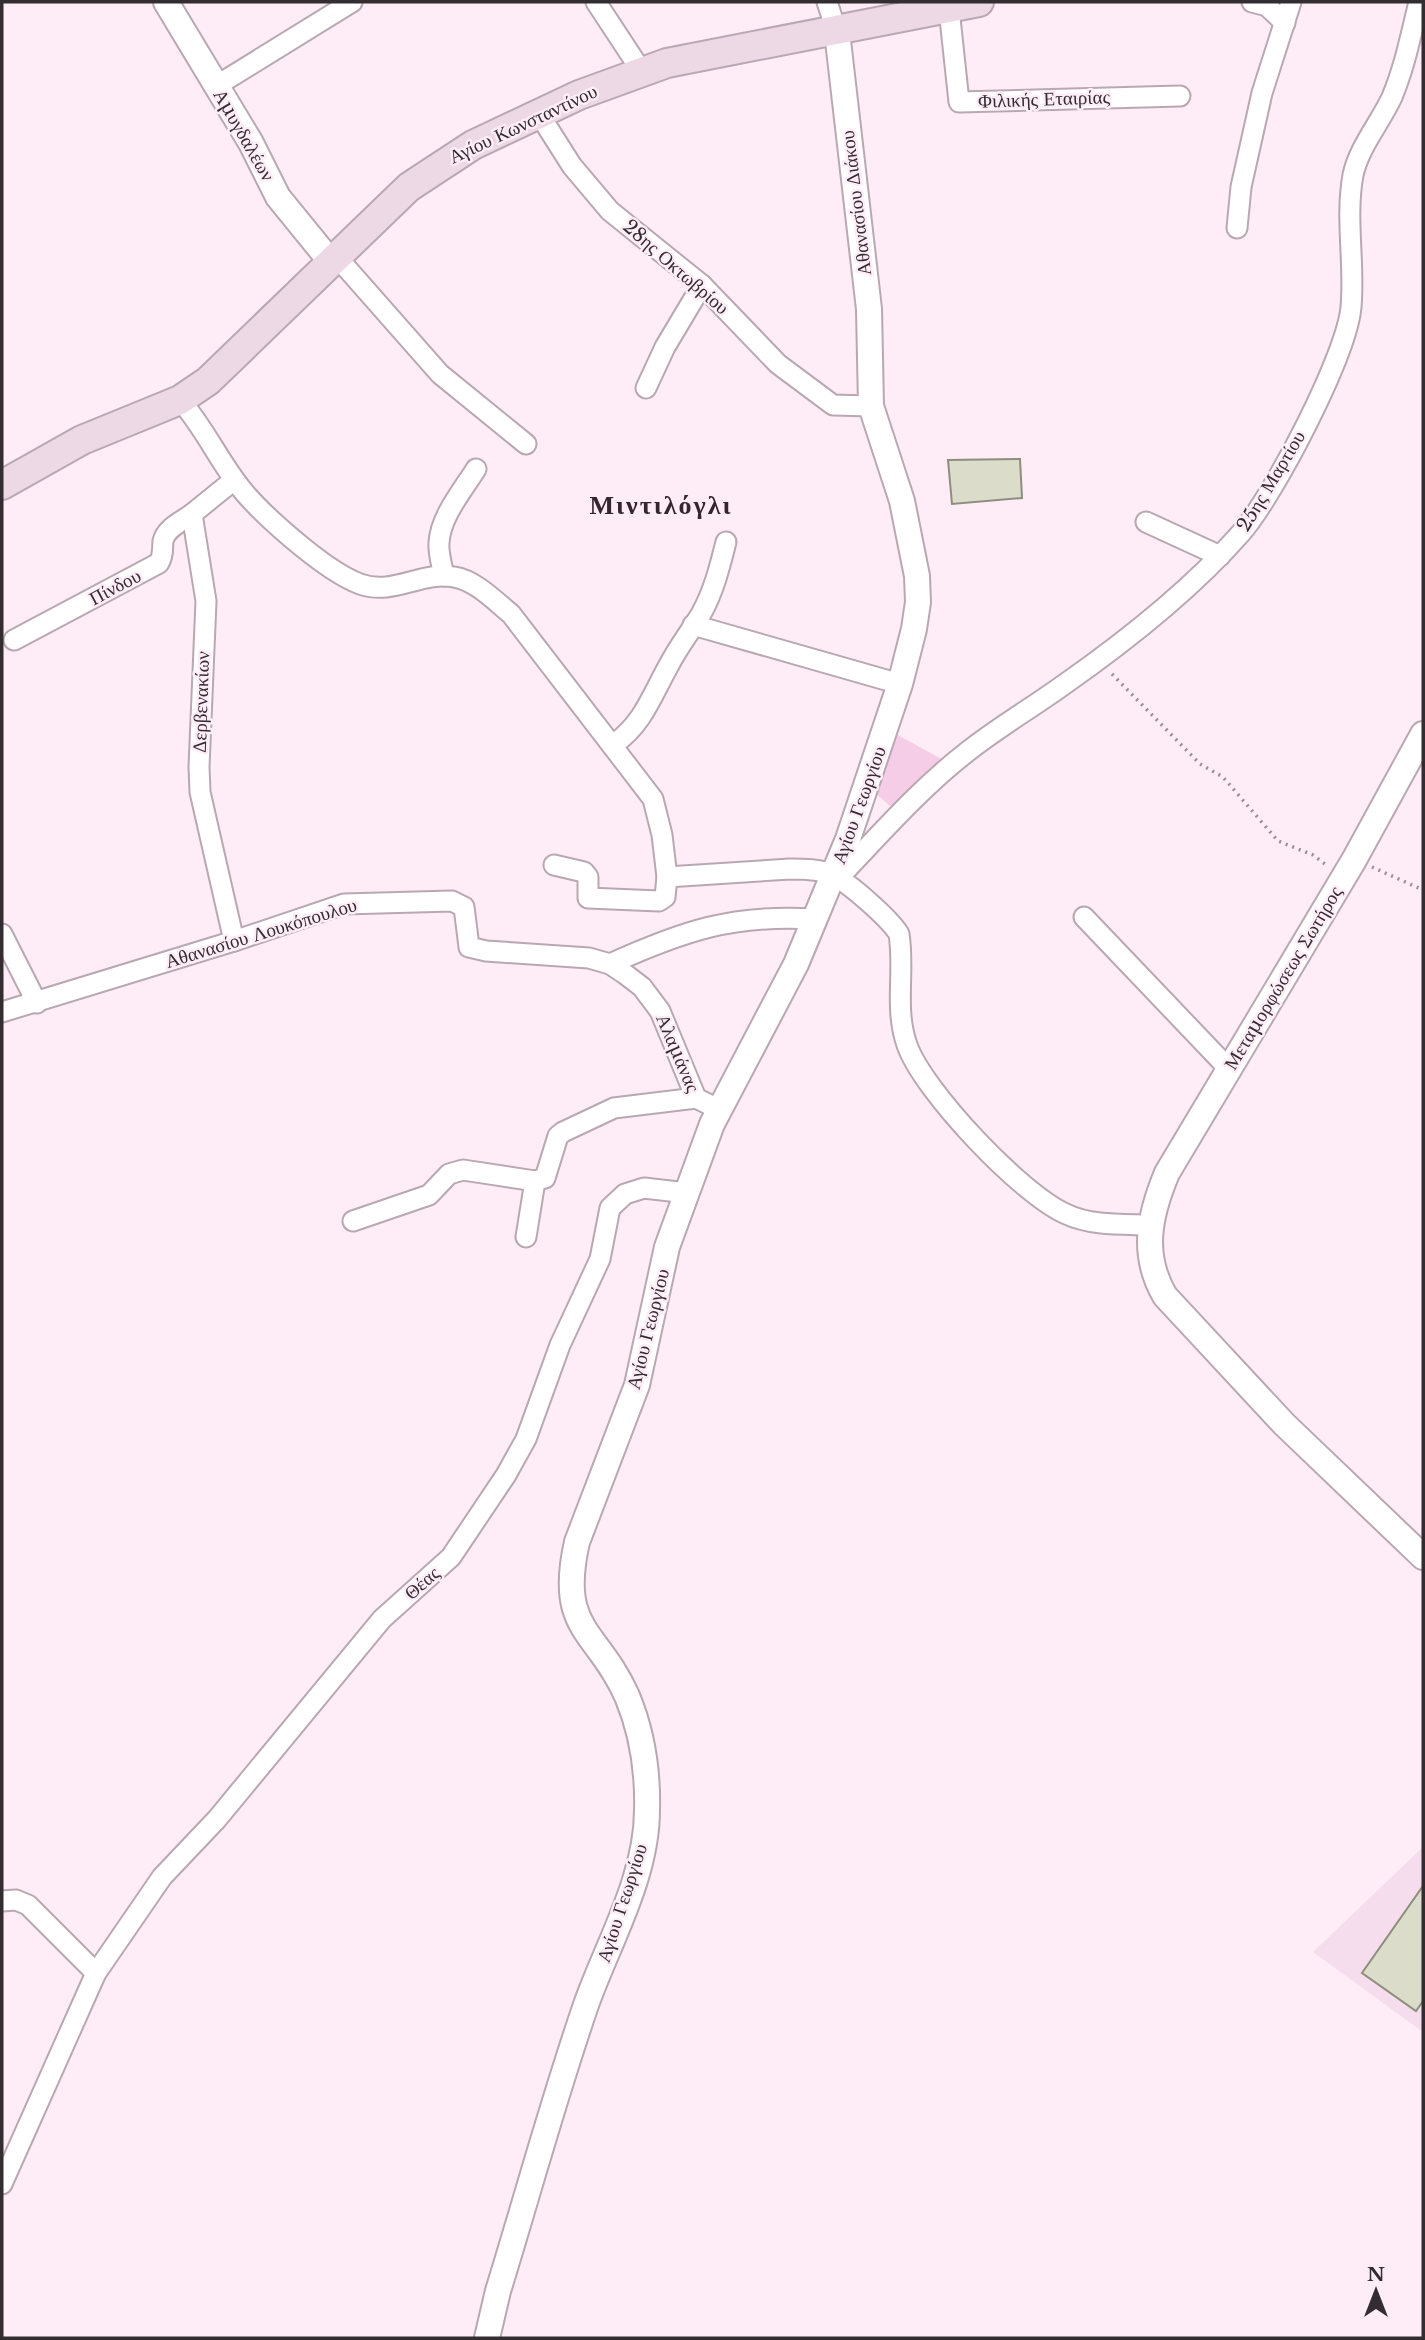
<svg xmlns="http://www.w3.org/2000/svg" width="1425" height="2340" font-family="'Libre Baskerville',serif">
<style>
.built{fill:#f6dded}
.green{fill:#f6cde7}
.building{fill:#dbdcca;stroke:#8d8e7d;stroke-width:2}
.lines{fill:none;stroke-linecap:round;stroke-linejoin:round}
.minor-casing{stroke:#b9a8b2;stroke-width:23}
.tertiary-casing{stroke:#b9a8b2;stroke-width:28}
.secondary-casing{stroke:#b9a8b2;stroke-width:32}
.path{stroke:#9a8e95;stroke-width:3.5;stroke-dasharray:2 5;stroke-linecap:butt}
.minor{stroke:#fff;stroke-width:19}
.tertiary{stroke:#fff;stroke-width:24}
.secondary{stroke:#edd8e6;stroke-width:28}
.labels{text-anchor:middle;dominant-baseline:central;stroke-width:5;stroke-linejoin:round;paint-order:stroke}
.street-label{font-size:19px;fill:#332d31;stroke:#feecf7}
.district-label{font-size:26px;font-weight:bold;letter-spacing:2px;fill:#33262e;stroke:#feecf7}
</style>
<rect width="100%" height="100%" fill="#feecf7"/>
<path class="built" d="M 1423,1847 L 1423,2032 L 1313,1952 Z"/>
<path class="green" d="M 894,733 L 945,761 L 896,811 L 875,793 Z"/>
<g class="building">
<path d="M 1020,459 L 1022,498 L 952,504 L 948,460 Z"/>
<path d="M 1423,1886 L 1423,2001 L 1416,2011 L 1362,1973 Z"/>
</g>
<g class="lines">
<g class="minor-casing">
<g id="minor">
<path d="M 596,2 L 642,72"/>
<path d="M 827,2 L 837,32"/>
<path d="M 1252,2 L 1267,6 L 1285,23"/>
<path d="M 949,9 L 959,102 L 1180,96"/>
<path d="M 216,86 L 352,2"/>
<path d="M 539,114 L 572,166 L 610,211 L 702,285 L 778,364 L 833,405 L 871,406"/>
<path d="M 1237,228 L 1241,187 L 1262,93 L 1291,2"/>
<path d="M 336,256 L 440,374 L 526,444"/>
<path d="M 646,388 L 665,347 L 702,285"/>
<path d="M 180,400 C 202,425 215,453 234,479 C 255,510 325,571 360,584 C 394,596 421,571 454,577 C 475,580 495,601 511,614 L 653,799 L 662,835 L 667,877"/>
<path d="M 234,480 L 192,514 L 206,601 L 199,767 L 200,792 L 234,941"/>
<path d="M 1146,522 L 1220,556"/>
<path d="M 444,576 C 442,565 438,553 439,543 C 440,517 463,490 476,469"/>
<path d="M 693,625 L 900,684"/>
<path d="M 14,640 L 159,563 C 164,554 162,550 163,541 C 166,528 182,521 192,514"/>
<path d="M 614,744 C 643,724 652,695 669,665 C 678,647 691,631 701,614 C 714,591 720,566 726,542"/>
<path d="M 554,865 L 584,872 L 588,877 L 588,898 L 659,901 L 665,897 L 667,877 L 790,869 C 803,869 821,869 833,875 C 850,884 889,918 899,934 C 905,971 894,1008 907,1045 C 923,1091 1022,1195 1066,1214 C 1091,1226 1123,1224 1150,1225"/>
<path d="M 833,875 L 845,871 C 884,830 922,787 967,752 C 997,728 1030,709 1062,686 C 1125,642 1190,591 1241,533 C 1274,495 1347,355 1351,307 C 1355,263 1345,219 1353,175 C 1359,147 1380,123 1392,97 C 1405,66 1411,34 1419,2"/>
<path d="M 1084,917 L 1228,1068"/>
<path d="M 2,934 L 37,1003"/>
<path d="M 610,964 C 683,931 733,914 814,919"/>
<path d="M 2,1012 L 234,941 L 344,904 L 452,901 L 464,907 L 469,947 L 486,951 L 589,958 L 610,964 L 625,974 L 642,987 L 660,1011 L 696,1098 L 718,1109"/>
<path d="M 353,1221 L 429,1195 L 449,1174 L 463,1170 L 535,1181"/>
<path d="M 526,1237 L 535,1181 L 545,1178 L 558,1136 L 563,1132 L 614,1108 L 696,1098"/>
<path d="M 2,1901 L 16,1900 L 28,1905 L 96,1973"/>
<path d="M 2,2184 L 96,1973 L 162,1877 L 217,1819 L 382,1619 L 451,1557 L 506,1475 L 526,1439 L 560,1345 L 600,1259 L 610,1208 L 625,1194 L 644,1188 L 687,1193"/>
</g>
</g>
<g class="tertiary-casing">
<g id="tertiary">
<path d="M 166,2 L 251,143 L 278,197 L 331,262"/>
<path d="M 1423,734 L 1354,860 L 1167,1173 C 1149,1216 1141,1255 1165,1296 L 1284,1424 L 1423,1557"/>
<path d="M 487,2338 L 498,2291 C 528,2194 554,2097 587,2002 C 609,1941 647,1877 647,1810 C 648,1772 642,1732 627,1696 C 597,1629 557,1631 577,1542 L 637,1385 L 667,1247 L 712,1124 L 796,964 L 848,839 L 900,684 L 914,629 L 918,602 L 917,576 L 902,501 L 871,406 L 869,309 L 837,32"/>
</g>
</g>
<g class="secondary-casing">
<path id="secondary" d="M 2,485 L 82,440 L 180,400 L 208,381 L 409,187 L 473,145 L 579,95 L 667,63 L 979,2"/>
</g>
<g class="path">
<path d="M 1112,674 L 1200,764 L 1223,777 L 1278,841 L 1313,855 L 1325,864"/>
<path d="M 1372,867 L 1423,890"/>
</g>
<use href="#minor" class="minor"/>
<use href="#tertiary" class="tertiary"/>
<use href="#secondary" class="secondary"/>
</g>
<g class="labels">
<g class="street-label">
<text transform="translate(1044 99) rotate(-2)">Φιλικής Εταιρίας</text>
<text transform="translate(523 124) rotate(-25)">Αγίου Κωνσταντίνου</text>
<text transform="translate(244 135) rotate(60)">Αμυγδαλέων</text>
<text transform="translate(856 203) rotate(-97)">Αθανασίου Διάκου</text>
<text transform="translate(676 267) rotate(41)">28ης Οκτωβρίου</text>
<text transform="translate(1271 481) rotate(-59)">25ης Μαρτίου</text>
<text transform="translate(115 587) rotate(-28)">Πίνδου</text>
<text transform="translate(201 702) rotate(-88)">Δερβενακίων</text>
<text transform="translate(859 805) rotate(-70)">Αγίου Γεωργίου</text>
<text transform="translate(261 933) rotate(-17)">Αθανασίου Λουκόπουλου</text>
<text transform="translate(1283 978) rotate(-59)">Μεταμορφώσεως Σωτήρος</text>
<text transform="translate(678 1053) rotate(67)">Αλαμάνας</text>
<text transform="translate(648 1329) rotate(-76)">Αγίου Γεωργίου</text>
<text transform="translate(422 1583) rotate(-41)">Θέας</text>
<text transform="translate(622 1903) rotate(-72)">Αγίου Γεωργίου</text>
</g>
<g class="district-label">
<text x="661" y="505">Μιντιλόγλι</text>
</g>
</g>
<rect width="1425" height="2340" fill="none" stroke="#332d31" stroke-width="7"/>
<g transform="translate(1376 2291)" stroke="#feecf7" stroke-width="5" paint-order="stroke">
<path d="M0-5L12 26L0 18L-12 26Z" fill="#332d31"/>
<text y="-10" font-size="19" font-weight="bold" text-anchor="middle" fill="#332d31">N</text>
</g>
</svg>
